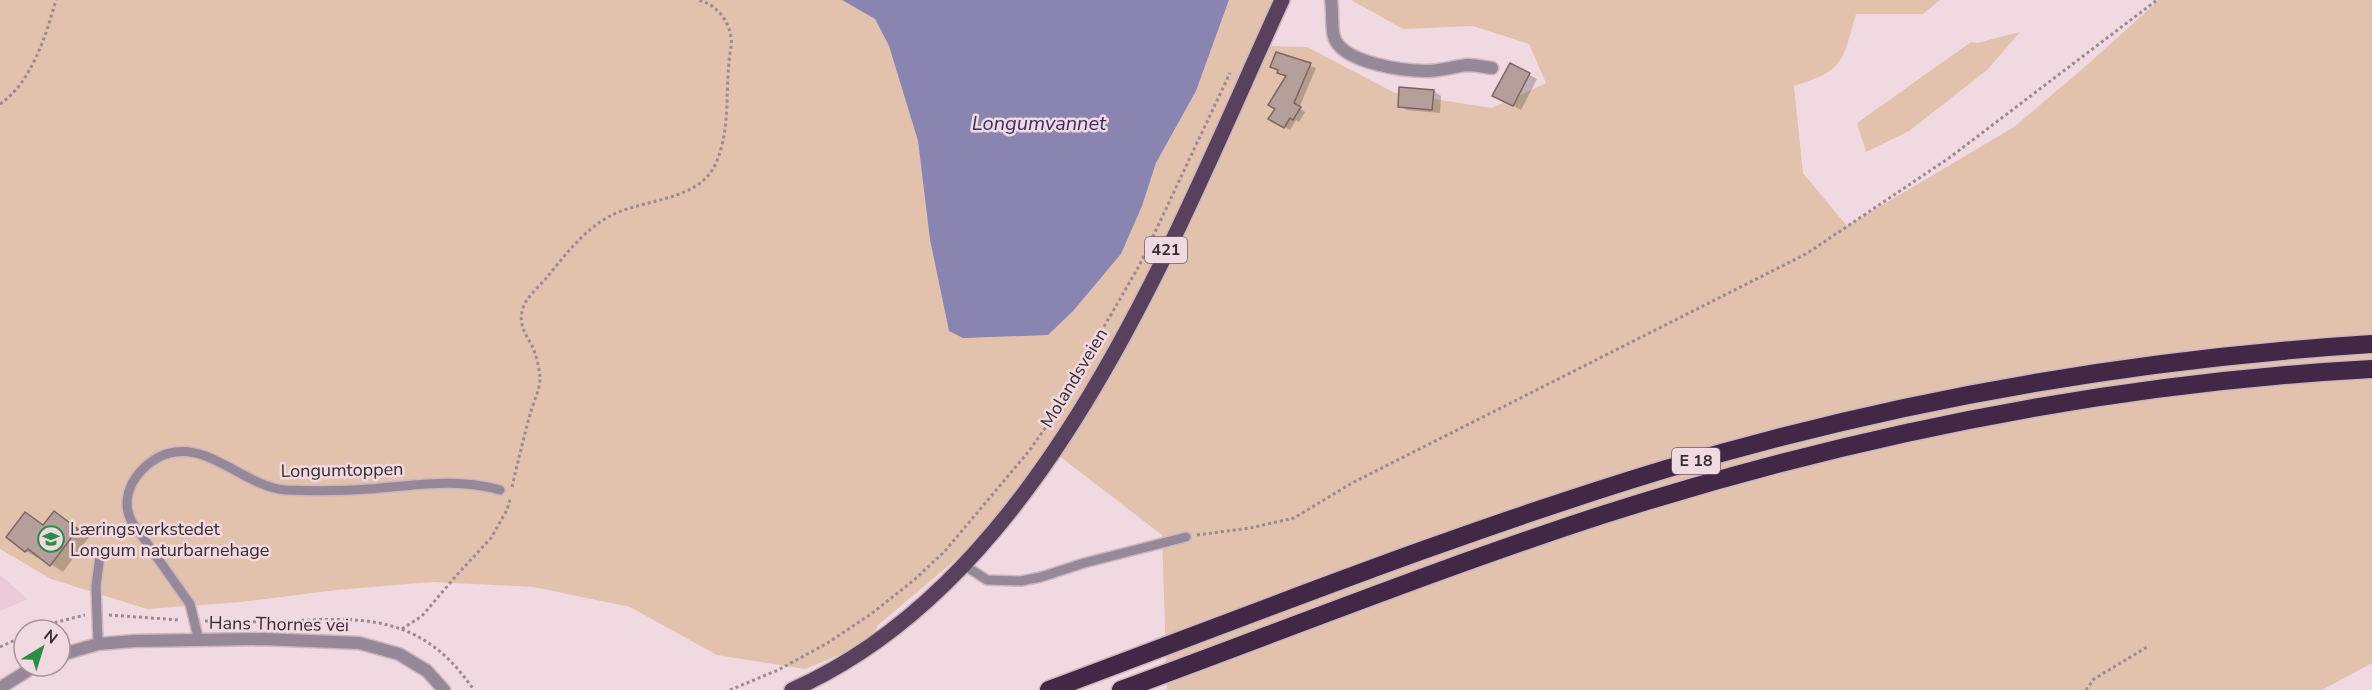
<svg xmlns="http://www.w3.org/2000/svg" width="2372" height="690" font-family="'Nunito Sans',sans-serif">
<style>
.built{fill:#ebcbd7}
.green{fill:#e2c2ad}
.water{fill:#8a84b0}
.shadow{fill:#0003}
.building{fill:#b69e9b;stroke:#7c6563;stroke-width:1.5}
.lines{fill:none;stroke-linecap:round;stroke-linejoin:round}
.lane-casing{stroke:#ccb7bf;stroke-width:12}
.street-casing{stroke:#ccb7bf;stroke-width:15}
.primary-casing{stroke:#ccb7bf;stroke-width:18}
.highway-casing{stroke:#ccb7bf;stroke-width:21}
.path{stroke:#9b8a90;stroke-width:3;stroke-dasharray:3 3;stroke-linecap:butt}
.lane{stroke:#968898;stroke-width:9}
.street{stroke:#968898;stroke-width:12}
.primary{stroke:#59405d;stroke-width:15}
.highway{stroke:#432747;stroke-width:18}
.labels{text-anchor:middle;dominant-baseline:central;stroke-width:5;stroke-linejoin:round;paint-order:stroke}
.shield{fill:#f1d9e2;stroke:#6f6166;stroke-width:1.5}
.shield-label{font-size:16px;font-weight:bold;fill:#372d31}
.street-label{font-size:18px;fill:#372d31;stroke:#f1d9e2}
.poi-label{font-size:18px;fill:#372d31;stroke:#f1d9e2;text-anchor:start}
.water-label{font-size:20px;font-style:italic;fill:#3a2e67;stroke:#f1d9e2}
</style>
<rect width="100%" height="100%" fill="#f1d9e2"/>
<path class="built" d="M 0,575 L 28,599 L 0,611 Z"/>
<g class="green">
<path d="M 0,0 L 842,0 L 875,19 L 889,46 L 918,141 L 930,240 L 949,331 L 1074,310 L 1121,254 L 1142,206 L 1156,163 L 1196,91 L 1229,0 L 1275,0 L 1269,46 L 1307,47 L 1395,93 L 1492,108 L 1546,83 L 1529,44 L 1473,26 L 1403,29 L 1351,0 L 1940,0 L 1923,14 L 1856,14 C 1842,62 1845,70 1794,86 L 1803,173 L 1847,226 L 2014,127 L 2087,65 L 2159,0 L 2372,0 L 2372,663 L 2322,690 L 1167,690 L 1162,535 L 1054,452 L 960,556 L 878,625 L 871,642 L 805,669 L 717,655 L 630,607 L 534,587 L 432,582 L 337,590 L 241,602 L 147,609 L 51,579 L 0,549 Z"/>
<path d="M 2020,32 L 1987,70 L 1909,131 L 1866,152 L 1857,123 L 1971,42 L 1977,43 Z"/>
</g>
<path class="water" d="M 842,0 L 1229,0 L 1196,91 L 1156,163 L 1142,206 L 1121,254 L 1074,310 L 1048,335 L 963,338 L 949,331 L 930,240 L 918,141 L 889,46 L 875,19 Z"/>
<g class="shadow">
<path d="M 1277,54 L 1316,68 L 1299,108 L 1305,112 L 1299,122 L 1296,120 L 1290,130 L 1270,118 L 1277,108 L 1287,76 L 1272,67 Z"/>
<path d="M 1510,65 L 1537,79 L 1521,110 L 1494,95 Z"/>
<path d="M 1434,91 L 1441,96 L 1440,113 L 1407,110 L 1399,106 Z"/>
<path d="M 54,512 L 89,537 L 63,572 L 39,556 L 38,558 L 26,551 L 8,537 L 25,514 L 44,526 Z"/>
</g>
<g class="building">
<path d="M 1276,52 L 1311,63 L 1294,103 L 1301,107 L 1293,120 L 1290,118 L 1284,128 L 1268,119 L 1275,109 L 1268,105 L 1286,76 L 1277,73 L 1278,70 L 1270,67 Z"/>
<path d="M 1510,63 L 1530,73 L 1513,106 L 1492,96 Z"/>
<path d="M 1399,87 L 1434,90 L 1432,110 L 1398,107 Z"/>
<path d="M 54,511 L 78,529 L 50,566 L 28,549 L 25,552 L 6,537 L 25,512 L 43,525 Z"/>
</g>
<g class="lines">
<g class="lane-casing">
<g id="lane">
<path d="M 964,565 L 987,580 L 1021,581 L 1041,577 L 1084,563 L 1186,537"/>
<path d="M 199,641 L 190,604 L 132,522 C 115,492 145,456 175,452 C 212,446 247,487 286,490 C 313,491 342,491 368,489 C 413,486 456,477 500,490"/>
<path d="M 98,644 L 96,586 L 100,555"/>
</g>
</g>
<g class="street-casing">
<g id="street">
<path d="M 1331,0 C 1333,12 1331,26 1334,37 C 1342,63 1404,71 1427,71 C 1441,71 1455,66 1468,65 C 1476,65 1484,67 1492,68"/>
<path d="M 60,655 L 98,644 L 134,641 L 263,639 L 359,643 L 399,654 L 427,671 L 444,690"/>
<path d="M 0,688 L 35,666"/>
</g>
</g>
<g class="primary-casing">
<path id="primary" d="M 792,690 C 1047,577 1173,238 1282,0"/>
</g>
<g class="highway-casing">
<g id="highway">
<path d="M 1049,690 C 1253,614 1458,532 1666,469 C 1896,400 2133,359 2372,344"/>
<path d="M 1121,690 C 1282,631 1442,567 1605,514 C 1853,435 2112,383 2372,369"/>
</g>
</g>
<g class="path">
<path d="M 0,104 C 32,82 46,35 56,0"/>
<path d="M 512,487 C 518,461 524,436 531,411 C 534,401 541,387 540,376 C 539,368 536,353 532,346 C 525,333 518,324 523,308 C 526,297 541,285 548,276 C 566,254 584,230 610,216 C 644,198 699,202 716,163 C 732,126 724,85 731,47 C 734,27 718,3 697,0"/>
<path d="M 1197,535 L 1250,528 L 1294,518 L 1352,483 L 1806,254 L 1949,158 L 2157,0"/>
<path d="M 109,615 L 180,620"/>
<path d="M 205,621 C 232,622 260,622 288,621 C 337,619 387,614 430,644 C 448,656 461,672 474,690"/>
<path d="M 402,629 L 422,616 L 455,577 L 491,538 L 507,510 L 510,499"/>
<path d="M 38,630 L 57,622 L 85,615"/>
<path d="M 0,647 L 24,636"/>
<path d="M 730,690 L 778,670 L 826,644 L 871,614 L 914,580 L 945,551 L 1029,451 L 1048,424 L 1139,266 L 1230,73"/>
<path d="M 2086,690 L 2094,679 L 2147,647"/>
</g>
<use href="#lane" class="lane"/>
<use href="#street" class="street"/>
<use href="#primary" class="primary"/>
<use href="#highway" class="highway"/>
</g>
<defs>
<g id="school-ring" transform="scale(1.35)"><circle r="9.5" fill="#f1d9e2" stroke="#288f45" stroke-width="1.5"/><path d="M0-5L7-2L0 1L-7-2ZM-4 1L0 2.5L4 1V4Q0 6-4 4Z" fill="#288f45"/></g>
</defs>
<g fill-rule="evenodd">
<use href="#school-ring" x="51" y="539"/>
</g>
<g class="labels">
<g class="shield">
<rect x="1145" y="237" width="42" height="26" rx="4.5"/>
<rect x="1672" y="448" width="48" height="26" rx="4.5"/>
</g>
<g class="shield-label">
<text x="1166" y="250">421</text>
<text x="1696" y="461">E 18</text>
</g>
<g class="street-label">
<text transform="translate(1074 378) rotate(-59)">Molandsveien</text>
<text transform="translate(342 470) rotate(-1)">Longumtoppen</text>
<text transform="translate(279 624) rotate(1)">Hans Thornes vei</text>
</g>
<g class="poi-label">
<text x="70" y="529">Læringsverkstedet<tspan x="70" dy="21">Longum naturbarnehage</tspan></text>
</g>
<g class="water-label">
<text x="1039" y="123">Longumvannet</text>
</g>
</g>
<g transform="translate(42 648) rotate(38)"><circle r="28" fill="#f1d9e2" stroke="#a7949b" stroke-width="1.5"/>
<path d="M0-4.5L10 22L0 15L-10 22Z" fill="#288f45"/>
<text y="-9" font-size="16" font-weight="bold" text-anchor="middle" fill="#372d31">N</text>
</g>
</svg>
